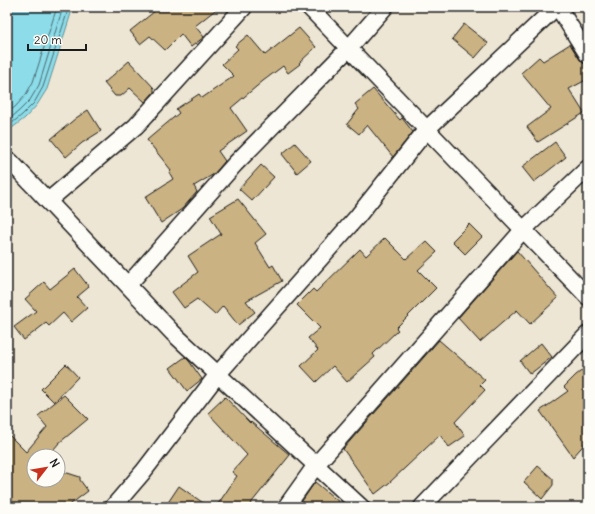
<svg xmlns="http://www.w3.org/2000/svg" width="595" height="514" font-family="Delius,sans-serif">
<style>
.water{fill:#8cdce9;stroke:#5f8f97}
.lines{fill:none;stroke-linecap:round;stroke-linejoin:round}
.shore{stroke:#49696e;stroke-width:1}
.building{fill:#cab282;stroke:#1c1c1c}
.street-casing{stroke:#1c1c1c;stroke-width:19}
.street{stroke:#fdfcf7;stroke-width:16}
</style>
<rect width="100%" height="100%" fill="#eee6d4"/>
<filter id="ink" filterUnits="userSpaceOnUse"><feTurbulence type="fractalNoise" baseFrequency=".025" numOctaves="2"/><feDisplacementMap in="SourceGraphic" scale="8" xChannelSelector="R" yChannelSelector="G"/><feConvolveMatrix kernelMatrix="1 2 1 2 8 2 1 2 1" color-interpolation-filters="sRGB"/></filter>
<g filter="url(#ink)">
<path class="water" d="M 7,7 L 73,7 L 47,89 L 37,105 L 25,118 L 7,132 Z"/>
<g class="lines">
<g class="shore">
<path d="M 7,113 L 15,107 L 25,96 L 33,82 L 57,7"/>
<path d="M 7,121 L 19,111 L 30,100 L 39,85 L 63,7"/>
<path d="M 7,127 L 22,115 L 34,103 L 43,87 L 69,7"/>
</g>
</g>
<g class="building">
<path d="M 160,7 L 219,7 L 195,26 L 204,37 L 191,47 L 181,34 L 165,50 L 150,36 L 140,44 L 130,31 Z"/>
<path d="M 464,24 L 488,43 L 475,58 L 452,39 Z"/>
<path d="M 299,28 L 316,47 L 299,63 L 300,64 L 288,73 L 283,66 L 263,81 L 231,108 L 247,131 L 218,151 L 225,161 L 214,174 L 194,186 L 197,192 L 182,209 L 161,223 L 145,197 L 173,179 L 169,172 L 171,170 L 147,140 L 179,113 L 176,109 L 199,94 L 202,98 L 234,76 L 222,64 L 238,49 L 235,46 L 248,35 L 265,55 Z"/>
<path d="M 570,44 L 580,60 L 583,63 L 586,64 L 588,68 L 588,79 L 569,89 L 584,113 L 538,142 L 527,127 L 551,109 L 521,73 L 539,57 L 543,61 Z"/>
<path d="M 129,61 L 154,88 L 154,92 L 145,102 L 130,88 L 121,96 L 115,96 L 104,83 Z"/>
<path d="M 373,89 L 400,120 L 402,118 L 413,132 L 393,157 L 367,125 L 359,134 L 347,124 L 359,109 L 355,104 Z"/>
<path d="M 88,110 L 101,131 L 82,143 L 66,157 L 51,139 L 76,118 Z"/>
<path d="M 555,142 L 566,157 L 534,182 L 522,167 Z"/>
<path d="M 295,143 L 311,161 L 297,173 L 282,154 Z"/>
<path d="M 261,165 L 274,177 L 252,201 L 239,189 Z"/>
<path d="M 238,199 L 266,234 L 255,243 L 270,267 L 273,265 L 282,281 L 246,301 L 255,312 L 238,325 L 223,306 L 215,315 L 197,299 L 184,308 L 172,292 L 198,272 L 188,256 L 221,234 L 210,216 Z"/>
<path d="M 469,224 L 482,237 L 465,254 L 452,241 Z"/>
<path d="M 385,238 L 406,259 L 426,241 L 437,252 L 418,270 L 436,288 L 396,328 L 398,330 L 373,354 L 375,357 L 347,382 L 333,366 L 316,382 L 301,366 L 318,350 L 308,338 L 320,328 L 297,305 L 313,289 L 316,292 L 360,249 L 366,256 Z"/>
<path d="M 517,251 L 558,298 L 530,324 L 517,310 L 480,342 L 458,318 Z"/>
<path d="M 75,269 L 89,287 L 77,297 L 87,308 L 71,322 L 63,313 L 49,326 L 46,323 L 24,340 L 14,327 L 36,311 L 25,299 L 44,282 L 50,289 Z"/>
<path d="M 439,340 L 485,380 L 480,385 L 485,390 L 455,422 L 465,436 L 449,447 L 440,435 L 389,483 L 375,494 L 343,449 Z"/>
<path d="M 541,343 L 552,357 L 530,374 L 520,361 Z"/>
<path d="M 185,357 L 189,361 L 202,379 L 187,391 L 170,368 Z"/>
<path d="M 66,364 L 78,377 L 54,402 L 41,389 Z"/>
<path d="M 588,366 L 588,440 L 573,457 L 540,411 L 568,391 L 564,387 L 576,375 Z"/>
<path d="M 64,395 L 88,419 L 59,443 L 48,456 L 34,456 L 34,480 L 58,480 L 58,470 L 80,477 L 80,480 L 88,491 L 67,507 L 7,507 L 7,433 L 26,452 L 47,427 L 38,416 Z"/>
<path d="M 225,397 L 250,423 L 251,422 L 290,455 L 248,507 L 216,507 L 237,476 L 232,472 L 247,455 L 208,413 Z"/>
<path d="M 538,466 L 553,479 L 553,485 L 542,499 L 524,482 Z"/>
<path d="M 315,482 L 345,507 L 298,507 Z"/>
<path d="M 179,486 L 209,507 L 165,507 Z"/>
</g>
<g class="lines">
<g class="street-casing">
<g id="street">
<path d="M 309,7 L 588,297"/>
<path d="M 558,7 L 588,55"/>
<path d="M 10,161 L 173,333 L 361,507"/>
<path d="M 48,201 L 136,126 L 244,7"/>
<path d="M 128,285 L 235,164 L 349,48 L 385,7"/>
<path d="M 113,507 L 143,472 L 218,374 L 357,217 L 427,129 L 556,7"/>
<path d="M 286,507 L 316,465 L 523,230 L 588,168"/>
<path d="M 422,507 L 588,334"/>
</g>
</g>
<use href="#street" class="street"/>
</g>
</g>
<rect width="595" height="514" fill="none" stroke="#fdfcf7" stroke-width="24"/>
<rect x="12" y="12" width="571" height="490" fill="none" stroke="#1c1c1c" stroke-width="1.5" filter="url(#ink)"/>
<g transform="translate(46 468) rotate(59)"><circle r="19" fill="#fdfcf7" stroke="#a3a29f"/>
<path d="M0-3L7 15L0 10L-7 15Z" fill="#c8321e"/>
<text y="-6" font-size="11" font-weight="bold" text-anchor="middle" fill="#1c1c1c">N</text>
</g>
<path d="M28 44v6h58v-6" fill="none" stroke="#1c1c1c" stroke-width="2"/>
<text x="34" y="44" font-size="12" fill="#1c1c1c" stroke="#fdfcf7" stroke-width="3" paint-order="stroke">20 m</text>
</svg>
